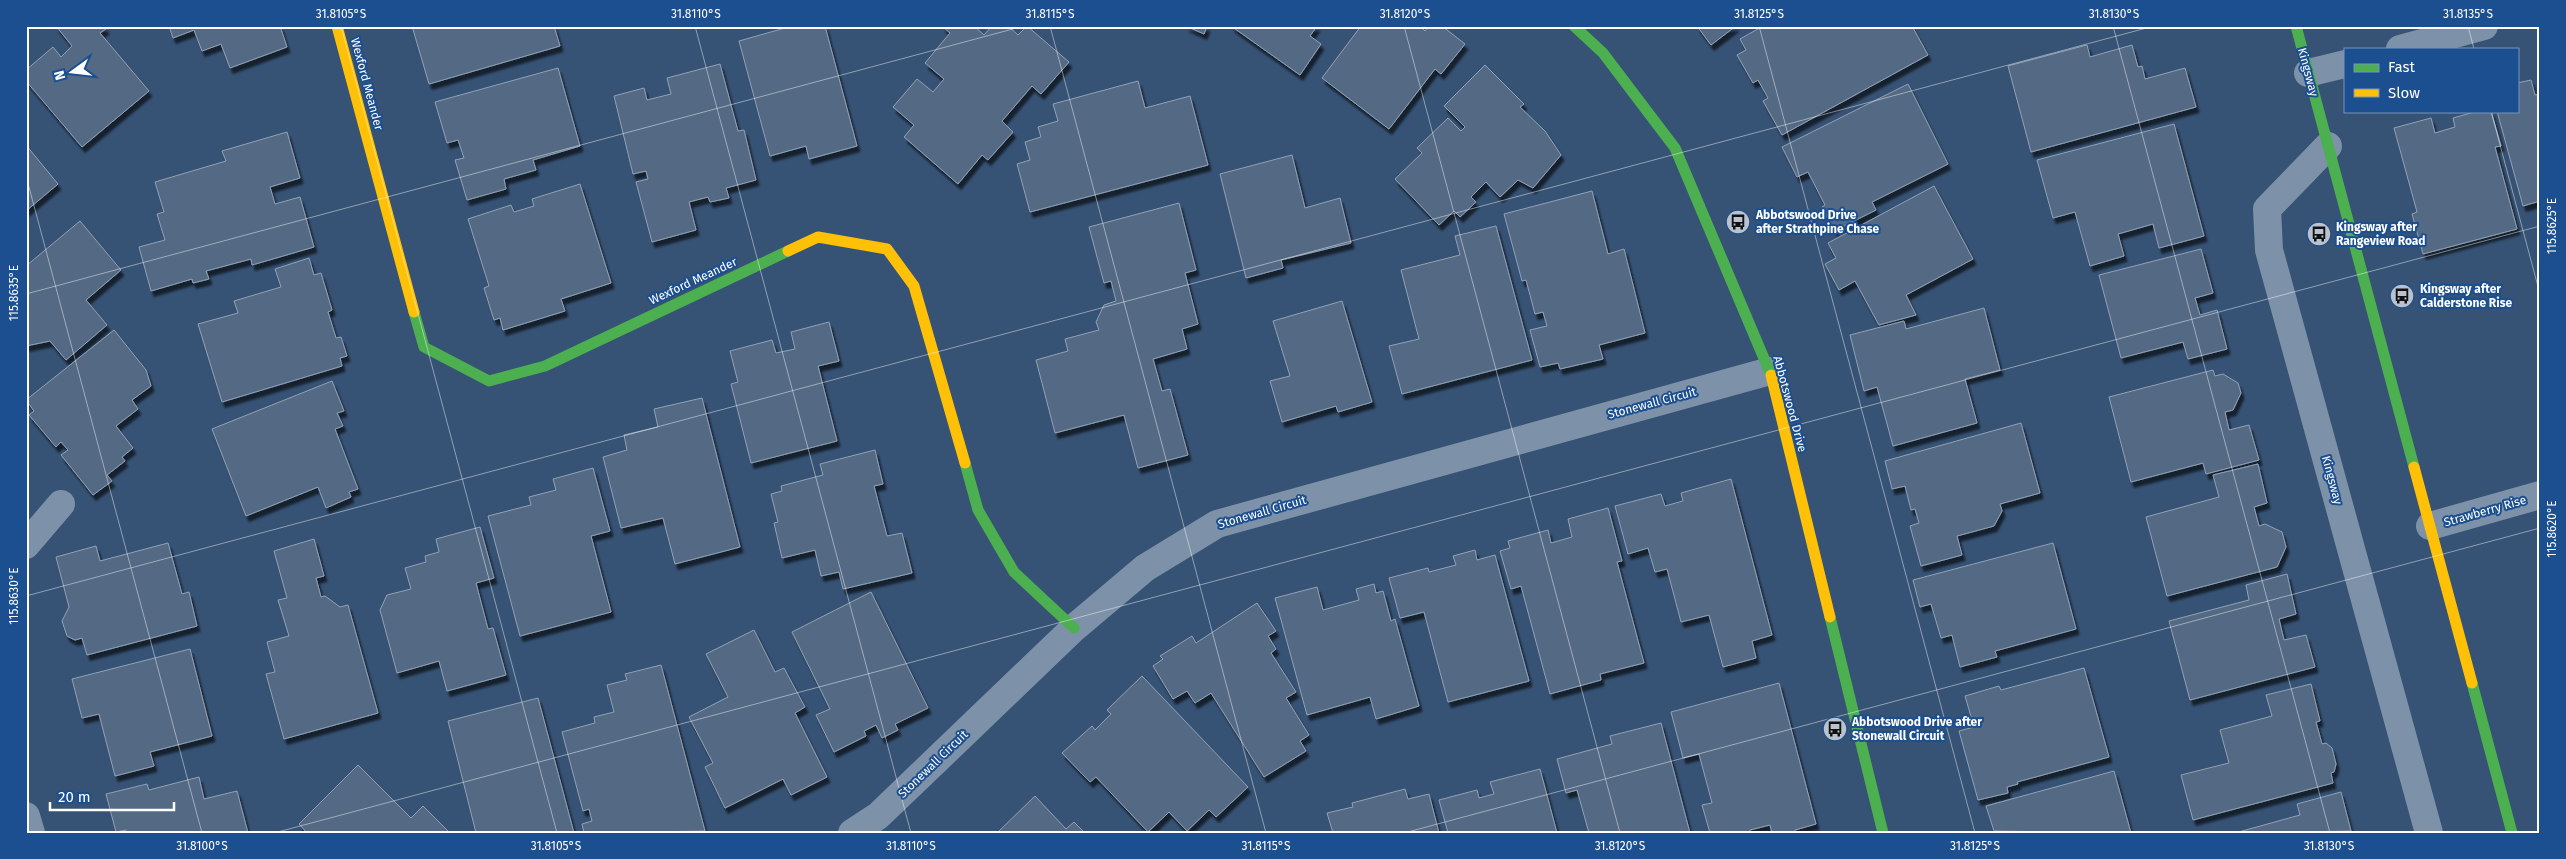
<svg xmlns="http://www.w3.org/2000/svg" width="2566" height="859" font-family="'Fira Sans',sans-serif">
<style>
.building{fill:#526984;stroke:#92a2b6;filter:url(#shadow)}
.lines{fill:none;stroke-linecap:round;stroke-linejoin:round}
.street{stroke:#7d92a8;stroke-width:28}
.fast{stroke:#4caf50;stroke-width:11}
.slow{stroke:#ffc107;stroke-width:11}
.ticks{fill:none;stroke:#fff;stroke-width:1;stroke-opacity:0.45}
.labels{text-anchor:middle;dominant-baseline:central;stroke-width:4;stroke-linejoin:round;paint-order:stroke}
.street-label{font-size:12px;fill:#fff;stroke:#1b4f8f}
.poi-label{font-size:12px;font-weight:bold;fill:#fff;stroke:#1b4f8f;text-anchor:start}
.neatline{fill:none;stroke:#fff;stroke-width:2}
.ticks-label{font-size:12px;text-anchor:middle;fill:#fff}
</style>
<defs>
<filter id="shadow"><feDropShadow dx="3" dy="5.5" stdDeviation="1" flood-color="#0009"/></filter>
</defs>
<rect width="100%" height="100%" fill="#365274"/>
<g class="building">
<path d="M 56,26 L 104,26 L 106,29 L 100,33 L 149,91 L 82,147 L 26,81 L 26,70 L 53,47 L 61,57 L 72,46 Z"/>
<path d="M 169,26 L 280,26 L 287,47 L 230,68 L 221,44 L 202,51 L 194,30 L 173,38 Z"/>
<path d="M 412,26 L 554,26 L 560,46 L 429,84 Z"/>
<path d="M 792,26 L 825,26 L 857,146 L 809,159 L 806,146 L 770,156 L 739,41 Z"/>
<path d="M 942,26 L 974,26 L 984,35 L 992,26 L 1008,26 L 1018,35 L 1027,26 L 1069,62 L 1041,94 L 1032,86 L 1002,121 L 1013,132 L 988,160 L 982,155 L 958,184 L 904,137 L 914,125 L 893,107 L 917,79 L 933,92 L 944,79 L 925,63 L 950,33 Z"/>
<path d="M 1186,26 L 1207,26 L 1204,34 Z"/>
<path d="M 1231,26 L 1317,26 L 1310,36 L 1321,44 L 1300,75 Z"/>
<path d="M 1361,26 L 1420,26 L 1425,31 L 1429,26 L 1442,26 L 1465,44 L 1441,74 L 1435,69 L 1389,129 L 1322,78 Z"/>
<path d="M 1697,26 L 1736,26 L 1711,45 Z"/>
<path d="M 1763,26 L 1912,26 L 1928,55 L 1782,135 L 1763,101 L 1768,98 L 1758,80 L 1753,83 L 1737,55 L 1746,50 L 1740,39 Z"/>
<path d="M 2087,45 L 2090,57 L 2132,45 L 2138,67 L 2142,66 L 2145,79 L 2185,68 L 2196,107 L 2031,152 L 2008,66 Z"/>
<path d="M 720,64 L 738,131 L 744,130 L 756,180 L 726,188 L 729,198 L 710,202 L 708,197 L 689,202 L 696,230 L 652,242 L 636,182 L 648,179 L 646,171 L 633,174 L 614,96 L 644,88 L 647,100 L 671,94 L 667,78 Z"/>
<path d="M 1485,65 L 1524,104 L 1520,107 L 1545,131 L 1561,155 L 1533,188 L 1518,180 L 1500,197 L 1486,182 L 1471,197 L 1476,202 L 1460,217 L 1454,211 L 1439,225 L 1395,179 L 1422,153 L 1417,148 L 1448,118 L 1461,131 L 1465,127 L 1444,106 Z"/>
<path d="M 558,68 L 580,146 L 533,160 L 536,170 L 504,179 L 506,189 L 467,200 L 455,160 L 464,158 L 458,140 L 447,143 L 435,102 Z"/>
<path d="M 2531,80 L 2535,95 L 2540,94 L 2540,201 L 2523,206 L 2497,111 L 2517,111 L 2517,83 Z"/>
<path d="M 1138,81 L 1145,108 L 1190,96 L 1208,165 L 1030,212 L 1017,164 L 1030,160 L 1025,142 L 1041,137 L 1038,127 L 1058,121 L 1053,104 Z"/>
<path d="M 1908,84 L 1948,164 L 1872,202 L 1876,210 L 1834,231 L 1822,207 L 1825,205 L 1808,172 L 1797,177 L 1782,147 Z"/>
<path d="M 2478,111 L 2491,111 L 2501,146 L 2495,147 L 2517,229 L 2423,254 L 2412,214 L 2417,212 L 2394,128 L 2431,118 L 2435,133 L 2455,127 L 2453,118 Z"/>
<path d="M 2174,124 L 2204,236 L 2159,248 L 2153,224 L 2118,234 L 2124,256 L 2090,266 L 2075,212 L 2053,218 L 2037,160 Z"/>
<path d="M 287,132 L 300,178 L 270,187 L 275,204 L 300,197 L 314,247 L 252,265 L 251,259 L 206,271 L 209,279 L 193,283 L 192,279 L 151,291 L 139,247 L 165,240 L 157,214 L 164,212 L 155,182 L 226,161 L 222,151 Z"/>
<path d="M 26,145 L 58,184 L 26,211 Z"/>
<path d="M 1292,155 L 1305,208 L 1340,198 L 1351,243 L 1281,260 L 1283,268 L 1246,278 L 1220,174 Z"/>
<path d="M 580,184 L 611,283 L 561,299 L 565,311 L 503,330 L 500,318 L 494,320 L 484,288 L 489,286 L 468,219 L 511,205 L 514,212 L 534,206 L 532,199 Z"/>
<path d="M 1934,186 L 1973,259 L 1906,295 L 1916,315 L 1879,325 L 1855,281 L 1839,290 L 1825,264 L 1836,258 L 1828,243 Z"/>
<path d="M 1592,191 L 1608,254 L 1624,249 L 1645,333 L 1599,345 L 1603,359 L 1560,369 L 1558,363 L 1540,367 L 1530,330 L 1547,326 L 1543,312 L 1535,314 L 1526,280 L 1522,281 L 1504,214 Z"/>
<path d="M 1179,203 L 1196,270 L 1185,273 L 1198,324 L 1182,329 L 1187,349 L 1153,359 L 1162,391 L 1170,389 L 1188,455 L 1138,468 L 1124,415 L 1055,433 L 1036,360 L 1068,351 L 1065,339 L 1099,330 L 1096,322 L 1104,305 L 1116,301 L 1111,281 L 1104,283 L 1089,227 Z"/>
<path d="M 80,221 L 121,270 L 86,300 L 107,325 L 66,360 L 50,341 L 26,346 L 26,266 Z"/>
<path d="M 1496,226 L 1532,360 L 1402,394 L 1389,346 L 1419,339 L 1401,270 L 1460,255 L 1455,236 Z"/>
<path d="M 2201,249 L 2213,293 L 2195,298 L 2200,315 L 2217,310 L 2227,349 L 2188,359 L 2183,342 L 2121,358 L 2099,275 Z"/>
<path d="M 309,258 L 314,275 L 321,273 L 332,310 L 328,312 L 336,338 L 341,337 L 347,356 L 340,358 L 342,366 L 222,402 L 198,324 L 238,313 L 234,301 L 281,287 L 275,269 Z"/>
<path d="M 1342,301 L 1372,402 L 1338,412 L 1336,406 L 1282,422 L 1270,381 L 1290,376 L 1273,321 Z"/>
<path d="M 1984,308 L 2000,370 L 1965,379 L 1977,423 L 1893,446 L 1877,387 L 1864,391 L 1850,335 L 1904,321 L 1906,329 Z"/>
<path d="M 829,322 L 839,361 L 818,366 L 837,441 L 751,463 L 731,384 L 738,382 L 730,351 L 772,340 L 776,353 L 795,349 L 791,332 Z"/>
<path d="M 114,330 L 146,370 L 151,386 L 132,400 L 138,409 L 116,426 L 133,448 L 122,457 L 125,461 L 107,475 L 112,481 L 93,495 L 61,455 L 68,450 L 61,442 L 56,447 L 29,415 L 34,411 L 26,400 Z"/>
<path d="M 2213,370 L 2215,376 L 2223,374 L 2238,383 L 2241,393 L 2233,410 L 2225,412 L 2229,430 L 2249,425 L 2259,460 L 2206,474 L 2203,463 L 2131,482 L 2109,397 Z"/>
<path d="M 332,381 L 344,411 L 337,413 L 343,426 L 335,429 L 358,489 L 349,492 L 351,497 L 326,508 L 318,487 L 246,516 L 212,429 Z"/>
<path d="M 702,398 L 740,547 L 675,564 L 663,518 L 621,528 L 603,457 L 627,450 L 624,435 L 658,427 L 654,409 Z"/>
<path d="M 2021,423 L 2040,493 L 2000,504 L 2002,511 L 1994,526 L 1957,536 L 1962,555 L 1921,566 L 1910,526 L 1919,523 L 1915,509 L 1911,510 L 1905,486 L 1892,489 L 1885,461 Z"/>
<path d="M 875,450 L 883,484 L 874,486 L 887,536 L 902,533 L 912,573 L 843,589 L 839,572 L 821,576 L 815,550 L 782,558 L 774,523 L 778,522 L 771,494 L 782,491 L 781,486 L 823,475 L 820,464 Z"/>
<path d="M 2258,464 L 2267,503 L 2254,507 L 2259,526 L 2265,524 L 2282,532 L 2286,547 L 2277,567 L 2167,596 L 2146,517 L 2219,497 L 2213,475 Z"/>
<path d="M 593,468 L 610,531 L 591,536 L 611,612 L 520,636 L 488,516 L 531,505 L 529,497 L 556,490 L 553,479 Z"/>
<path d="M 1731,479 L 1772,635 L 1752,641 L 1756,658 L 1723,667 L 1709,615 L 1681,622 L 1667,569 L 1655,572 L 1648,548 L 1628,554 L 1615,506 L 1661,494 L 1665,506 L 1683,501 L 1681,493 Z"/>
<path d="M 1608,508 L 1622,561 L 1617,562 L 1644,663 L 1600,674 L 1601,680 L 1550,694 L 1521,586 L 1511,589 L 1500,551 L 1510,548 L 1508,541 L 1548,530 L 1551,543 L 1572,537 L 1568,519 Z"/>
<path d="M 480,527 L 494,578 L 476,583 L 488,629 L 493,628 L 506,675 L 447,691 L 439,661 L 397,673 L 380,610 L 387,595 L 411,589 L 405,568 L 426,562 L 425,556 L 439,552 L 436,539 Z"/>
<path d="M 314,539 L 324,576 L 316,578 L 321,597 L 325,596 L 340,607 L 348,605 L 378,713 L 284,739 L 266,674 L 275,672 L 267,642 L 289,636 L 278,600 L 287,598 L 274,551 Z"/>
<path d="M 168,543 L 182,594 L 189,592 L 197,626 L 87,655 L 82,638 L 75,640 L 67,636 L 62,621 L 69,607 L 56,557 L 96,546 L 100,561 Z"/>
<path d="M 2053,543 L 2076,629 L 1995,651 L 1997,657 L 1960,667 L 1952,635 L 1941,638 L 1931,604 L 1920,607 L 1913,580 Z"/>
<path d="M 1475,550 L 1477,560 L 1495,555 L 1529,681 L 1448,702 L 1424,612 L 1400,618 L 1389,578 L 1428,568 L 1429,572 L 1456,565 L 1453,556 Z"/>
<path d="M 2287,574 L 2296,614 L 2279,619 L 2284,640 L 2306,635 L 2315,667 L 2190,700 L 2169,621 L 2249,600 L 2246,585 Z"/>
<path d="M 1374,584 L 1376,593 L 1383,591 L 1391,621 L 1395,619 L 1419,706 L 1376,719 L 1370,697 L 1307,715 L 1275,598 L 1317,587 L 1323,610 L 1359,600 L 1356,589 Z"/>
<path d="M 871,592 L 928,708 L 895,724 L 898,730 L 882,738 L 876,725 L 864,731 L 866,736 L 834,752 L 816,715 L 830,709 L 792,632 Z"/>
<path d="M 1257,603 L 1276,631 L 1268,636 L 1276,649 L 1271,653 L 1296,692 L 1286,698 L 1309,735 L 1300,741 L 1306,751 L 1264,777 L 1211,693 L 1195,703 L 1187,691 L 1173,699 L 1153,666 L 1163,659 L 1160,656 L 1192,636 L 1196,643 Z"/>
<path d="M 754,630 L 775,672 L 784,668 L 805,707 L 795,713 L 827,777 L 791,795 L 783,779 L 725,808 L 705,767 L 713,763 L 689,717 L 728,697 L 706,654 Z"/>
<path d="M 190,649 L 212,736 L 150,752 L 154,766 L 115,776 L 99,714 L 82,718 L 72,679 Z"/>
<path d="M 661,665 L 705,831 L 584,833 L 582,824 L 592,821 L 589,809 L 583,811 L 562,732 L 595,723 L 594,717 L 614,712 L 607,685 L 627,680 L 625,674 Z"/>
<path d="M 2084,668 L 2109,757 L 2017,782 L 2018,784 L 2007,787 L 2008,793 L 1978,800 L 1959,731 L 1974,727 L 1965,696 L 1999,686 L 2001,690 Z"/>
<path d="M 1142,676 L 1248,787 L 1216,817 L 1209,810 L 1187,831 L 1169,812 L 1148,832 L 1096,777 L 1090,782 L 1062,753 L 1092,726 L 1095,730 L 1111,714 L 1107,710 Z"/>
<path d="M 1779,683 L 1816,824 L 1795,830 L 1796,833 L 1772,833 L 1770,825 L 1750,830 L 1751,833 L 1710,833 L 1702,805 L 1712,803 L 1699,754 L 1683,758 L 1671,712 Z"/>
<path d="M 2311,684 L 2320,721 L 2316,722 L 2322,744 L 2326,743 L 2332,748 L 2336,764 L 2334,772 L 2331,773 L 2333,783 L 2193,820 L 2181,775 L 2229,763 L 2220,730 L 2272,716 L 2266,695 Z"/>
<path d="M 538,698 L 574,833 L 476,833 L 448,721 Z"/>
<path d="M 1661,723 L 1690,833 L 1589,833 L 1577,790 L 1566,793 L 1557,759 L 1612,744 L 1610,736 Z"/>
<path d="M 358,765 L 411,818 L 423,806 L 449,832 L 307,833 L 299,824 Z"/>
<path d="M 1540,769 L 1557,833 L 1448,833 L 1439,800 L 1477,790 L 1479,798 L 1494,794 L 1490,782 Z"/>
<path d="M 2114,771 L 2131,833 L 1994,831 L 1986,806 Z"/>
<path d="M 199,777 L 204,799 L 237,791 L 248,833 L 126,833 L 126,830 L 116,832 L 106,794 L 147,784 L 149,790 Z"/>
<path d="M 1405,789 L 1408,799 L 1429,794 L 1439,833 L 1333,833 L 1327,813 L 1353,807 L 1352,803 Z"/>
<path d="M 2341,792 L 2351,831 L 2235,833 L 2300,815 L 2297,804 Z"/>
<path d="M 1035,796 L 1066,829 L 1074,822 L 1085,833 L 997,833 Z"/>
</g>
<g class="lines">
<g class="street">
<path d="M 2400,49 L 2484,26"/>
<path d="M 2308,73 L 2345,64"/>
<path d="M 2328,146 L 2267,209 L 2269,250 L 2429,833"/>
<path d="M 2430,526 L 2540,495"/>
<path d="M 26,545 L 61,504"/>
<path d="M 26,816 L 31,833"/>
<path d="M 852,833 L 878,816 L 1074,628 L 1145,568 L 1217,524 L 1770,371"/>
</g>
<g class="fast">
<path d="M 1574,26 L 1603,53 L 1675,148 L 1771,375"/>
<path d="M 2296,26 L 2414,467"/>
<path d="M 414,312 L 424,347 L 489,381 L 545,366 L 788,251"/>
<path d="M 965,463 L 978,510 L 1014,572 L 1074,628"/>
<path d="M 1830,617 L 1883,833"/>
<path d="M 2472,683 L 2512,833"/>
</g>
<g class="slow">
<path d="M 337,26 L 414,312"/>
<path d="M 788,251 L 818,237 L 887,249 L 914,286 L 965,463"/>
<path d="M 1771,375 L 1830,617"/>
<path d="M 2414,467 L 2472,683"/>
</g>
</g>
<path class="ticks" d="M 341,26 L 557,833M 695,26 L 911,833M 1050,26 L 1266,833M 1404,26 L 1620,833M 1759,26 L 1975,833M 2113,26 L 2330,833M 2468,26 L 2474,49M 2491,111 L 2540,294M 26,176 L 202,833M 26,294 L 1024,26M 26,596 L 2154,26M 274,833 L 2540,226M 1404,833 L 2540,528M 2534,833 L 2540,831"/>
<defs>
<g id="bus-disc" transform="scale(1.25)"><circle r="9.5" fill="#b9c2ce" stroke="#1b4f8f"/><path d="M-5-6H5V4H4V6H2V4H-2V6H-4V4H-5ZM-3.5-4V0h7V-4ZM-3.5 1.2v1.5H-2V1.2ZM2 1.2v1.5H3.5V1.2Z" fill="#111"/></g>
</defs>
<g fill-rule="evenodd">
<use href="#bus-disc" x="1738" y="222"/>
<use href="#bus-disc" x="2319" y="234"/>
<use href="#bus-disc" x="2402" y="296"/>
<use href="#bus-disc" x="1835" y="729"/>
</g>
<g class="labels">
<g class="street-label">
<text transform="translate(2308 72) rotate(75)">Kingsway</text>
<text transform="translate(367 84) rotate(75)">Wexford Meander</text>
<text transform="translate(693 281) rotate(-25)">Wexford Meander</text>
<text transform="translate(1652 403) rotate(-15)">Stonewall Circuit</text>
<text transform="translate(1790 404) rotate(75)">Abbotswood Drive</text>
<text transform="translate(2332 480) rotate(75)">Kingsway</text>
<text transform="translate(2485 511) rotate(-16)">Strawberry Rise</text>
<text transform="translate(1262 512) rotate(-16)">Stonewall Circuit</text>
<text transform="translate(933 764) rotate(-44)">Stonewall Circuit</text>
</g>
<g class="poi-label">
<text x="1756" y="215">Abbotswood Drive<tspan x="1756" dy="14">after Strathpine Chase</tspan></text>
<text x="2336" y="227">Kingsway after<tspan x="2336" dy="14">Rangeview Road</tspan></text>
<text x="2420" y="289">Kingsway after<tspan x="2420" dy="14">Calderstone Rise</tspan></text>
<text x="1852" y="722">Abbotswood Drive after<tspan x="1852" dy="14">Stonewall Circuit</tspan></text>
</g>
</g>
<rect width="2566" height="859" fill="none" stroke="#1b4f8f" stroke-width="55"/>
<rect x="2344" y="48" width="175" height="65" fill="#1b4f8f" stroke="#7695bc"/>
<rect x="2354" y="64" width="25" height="8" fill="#4caf50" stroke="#7695bc"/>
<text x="2388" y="72" font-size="15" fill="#ffffff">Fast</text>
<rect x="2354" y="89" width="25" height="8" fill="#ffc107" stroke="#7695bc"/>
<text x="2388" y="98" font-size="15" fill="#ffffff">Slow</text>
<g transform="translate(72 72) rotate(255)" stroke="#1b4f8f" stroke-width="4" paint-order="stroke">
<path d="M0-4L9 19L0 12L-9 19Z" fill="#ffffff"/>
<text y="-8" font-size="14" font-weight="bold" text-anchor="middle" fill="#ffffff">N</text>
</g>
<path d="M50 802v8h124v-8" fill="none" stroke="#ffffff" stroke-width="2.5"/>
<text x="58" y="802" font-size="15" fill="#ffffff" stroke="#1b4f8f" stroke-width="4" paint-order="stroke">20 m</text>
<rect x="28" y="28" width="2510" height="804" class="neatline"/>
<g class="ticks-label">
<text x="341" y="18">31.8105°S</text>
<text x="696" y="18">31.8110°S</text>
<text x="1050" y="18">31.8115°S</text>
<text x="1405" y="18">31.8120°S</text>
<text x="1759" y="18">31.8125°S</text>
<text x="2114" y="18">31.8130°S</text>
<text x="2468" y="18">31.8135°S</text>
<text transform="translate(2552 226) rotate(-90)" y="4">115.8625°E</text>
<text transform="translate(14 293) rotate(-90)" y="4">115.8635°E</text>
<text transform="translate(2552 529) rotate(-90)" y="4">115.8620°E</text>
<text transform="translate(14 596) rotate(-90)" y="4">115.8630°E</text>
<text x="202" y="850">31.8100°S</text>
<text x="556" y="850">31.8105°S</text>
<text x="911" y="850">31.8110°S</text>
<text x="1266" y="850">31.8115°S</text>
<text x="1620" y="850">31.8120°S</text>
<text x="1975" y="850">31.8125°S</text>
<text x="2329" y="850">31.8130°S</text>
</g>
</svg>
